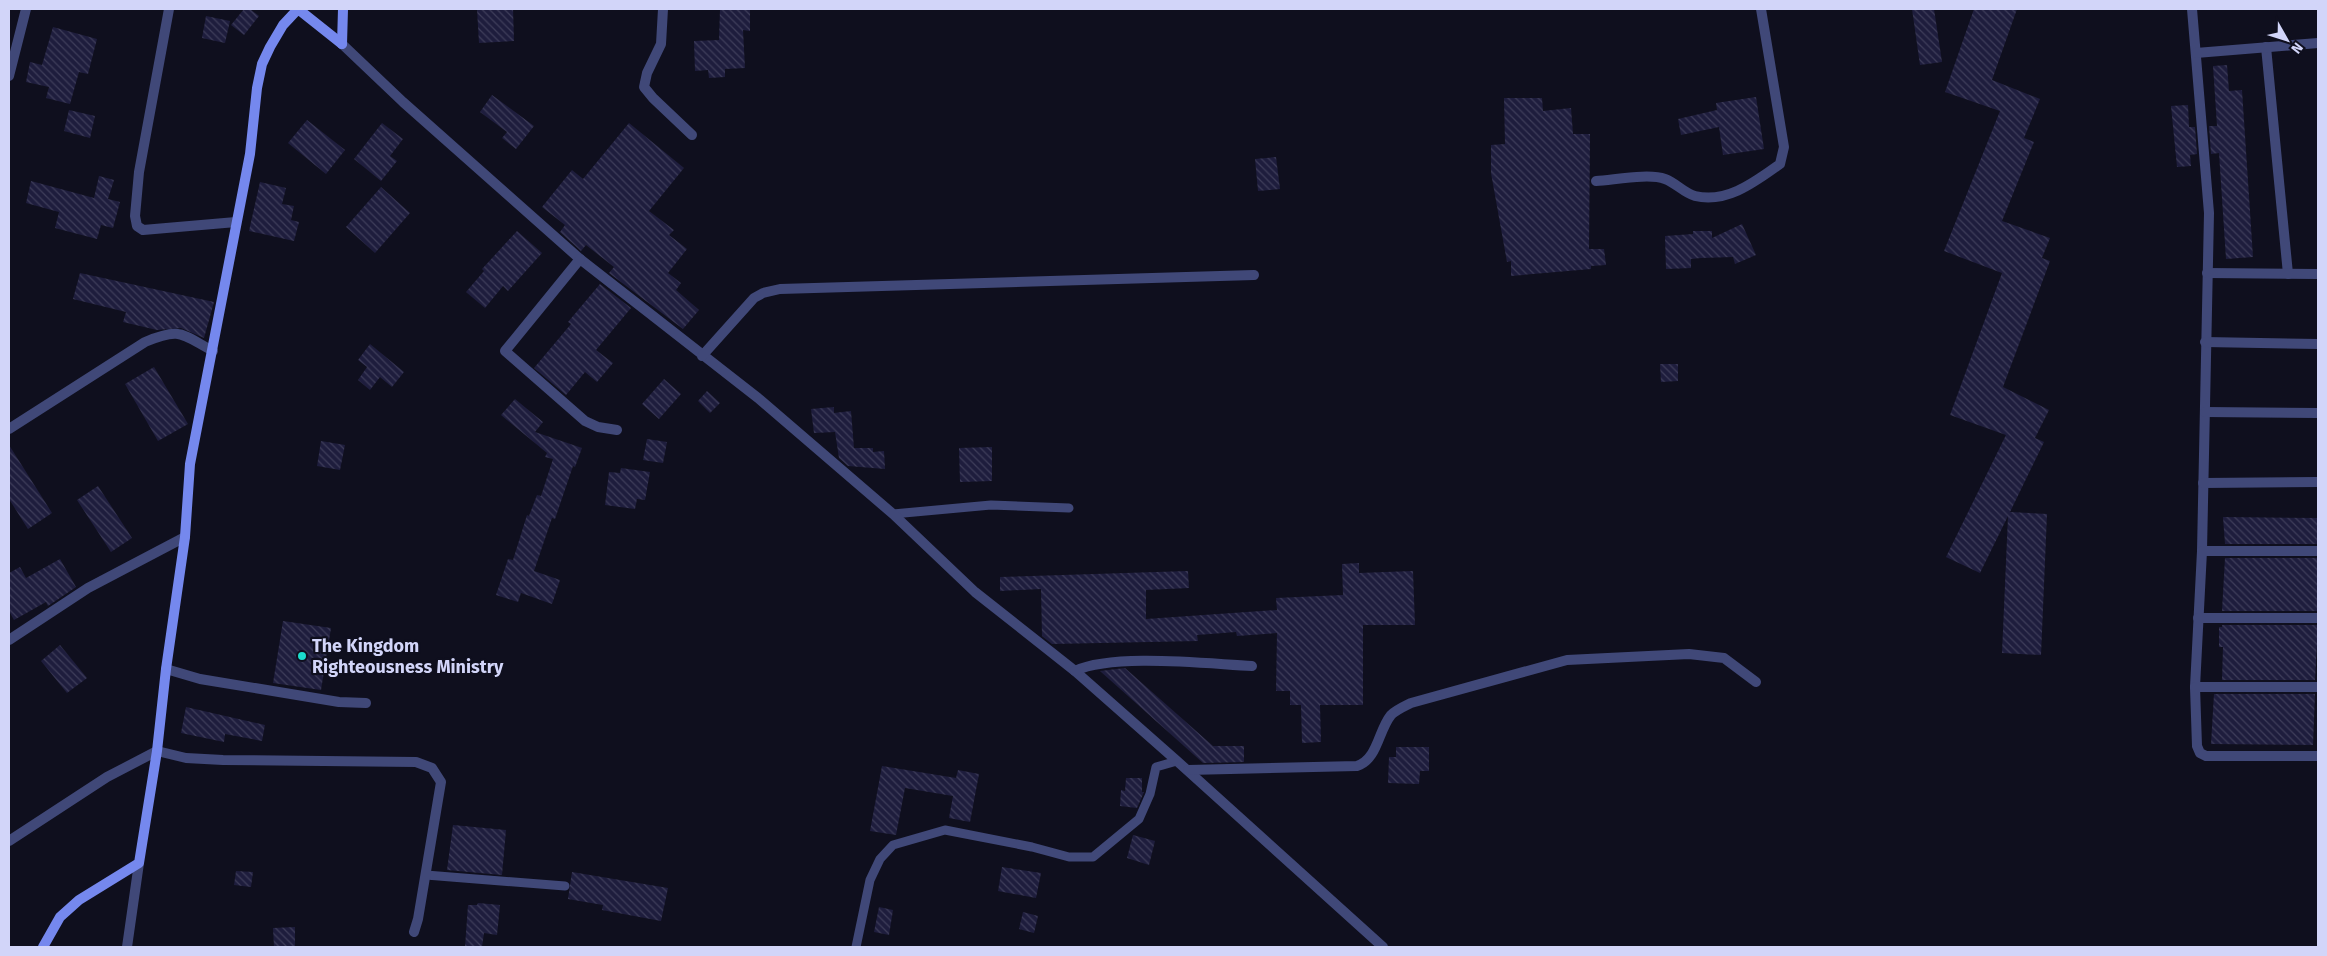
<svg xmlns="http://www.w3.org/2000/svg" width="2327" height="956" font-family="'Fira Sans',sans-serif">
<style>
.building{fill:url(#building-back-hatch)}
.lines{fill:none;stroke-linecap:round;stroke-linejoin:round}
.lane{stroke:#404878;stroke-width:9}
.street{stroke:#404878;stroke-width:10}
.secondary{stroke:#7588ee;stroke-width:10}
.poi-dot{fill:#1bdccc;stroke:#0f0f1e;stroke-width:2}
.labels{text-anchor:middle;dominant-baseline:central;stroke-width:4.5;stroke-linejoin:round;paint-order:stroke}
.poi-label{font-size:18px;font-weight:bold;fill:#d2d5f9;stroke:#0f0f1e;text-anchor:start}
</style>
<defs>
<pattern id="building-back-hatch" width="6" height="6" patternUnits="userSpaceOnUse" patternTransform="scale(1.25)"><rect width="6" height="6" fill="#1e1d3d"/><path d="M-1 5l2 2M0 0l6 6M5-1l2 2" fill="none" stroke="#3e3d5a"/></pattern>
</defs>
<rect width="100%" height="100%" fill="#0f0f1e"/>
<g class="building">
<path d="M 244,9 L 250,9 L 259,16 L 244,35 L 231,25 Z"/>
<path d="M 477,9 L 513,9 L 514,41 L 479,43 Z"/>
<path d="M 720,9 L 750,9 L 750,31 L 743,30 L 745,68 L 725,69 L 725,77 L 709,78 L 708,70 L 695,71 L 694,41 L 719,40 Z"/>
<path d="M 1912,9 L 1934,9 L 1942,62 L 1920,65 Z"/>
<path d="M 1974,9 L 2017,9 L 1992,80 L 2040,99 L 2024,138 L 2034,142 L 2002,221 L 2050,238 L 2042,258 L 2050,261 L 2003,387 L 2049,410 L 2035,438 L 2044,442 L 2010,512 L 2047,514 L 2041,655 L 2002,653 L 2008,516 L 1980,573 L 1946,557 L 2006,435 L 1950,415 L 2002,273 L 1944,251 L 2000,111 L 1945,92 Z"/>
<path d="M 206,16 L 230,21 L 225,43 L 202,38 Z"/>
<path d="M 53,27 L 97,39 L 88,74 L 79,72 L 70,104 L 46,98 L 49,87 L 26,82 L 30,62 L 42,65 Z"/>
<path d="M 2227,65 L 2229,91 L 2242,90 L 2253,257 L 2226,259 L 2219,153 L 2211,154 L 2209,126 L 2217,126 L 2213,66 Z"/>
<path d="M 492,95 L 534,126 L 516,149 L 502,138 L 507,132 L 480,112 Z"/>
<path d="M 1756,97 L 1764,149 L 1723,155 L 1719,127 L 1681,135 L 1678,119 L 1717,110 L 1716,103 Z"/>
<path d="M 1504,98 L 1542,98 L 1543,111 L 1571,108 L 1573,134 L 1590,134 L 1589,249 L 1604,249 L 1606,265 L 1591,266 L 1591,269 L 1511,276 L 1511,261 L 1507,262 L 1491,173 L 1491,145 L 1505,144 Z"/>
<path d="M 2188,105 L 2189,127 L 2195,127 L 2197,154 L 2190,155 L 2191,166 L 2177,167 L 2171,106 Z"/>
<path d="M 69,110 L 95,116 L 90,138 L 64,131 Z"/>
<path d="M 307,120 L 345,150 L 326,174 L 288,143 Z"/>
<path d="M 382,123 L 403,139 L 390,156 L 397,161 L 381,181 L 354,159 Z"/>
<path d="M 629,123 L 684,168 L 649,211 L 674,230 L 669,235 L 687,249 L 668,273 L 681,283 L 676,290 L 699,310 L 683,329 L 609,273 L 614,267 L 586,245 L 581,251 L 560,232 L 565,225 L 542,207 L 572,170 L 583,179 Z"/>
<path d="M 1276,157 L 1280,189 L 1258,191 L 1255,159 Z"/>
<path d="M 99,176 L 114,180 L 108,199 L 120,202 L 113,228 L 101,225 L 97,239 L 55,228 L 59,212 L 26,203 L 31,181 L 94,198 Z"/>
<path d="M 260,182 L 286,188 L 282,204 L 294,206 L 291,220 L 299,222 L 294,241 L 249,231 Z"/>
<path d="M 381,187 L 410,213 L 375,253 L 346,227 Z"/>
<path d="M 1742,224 L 1756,255 L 1735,264 L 1733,257 L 1701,258 L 1691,259 L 1691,268 L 1666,269 L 1665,236 L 1693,234 L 1693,231 L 1712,231 L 1712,238 Z"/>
<path d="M 517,231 L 542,253 L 508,291 L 503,286 L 485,308 L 466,292 L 484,271 L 482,269 Z"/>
<path d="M 80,273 L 214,302 L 204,338 L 181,328 L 157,330 L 123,322 L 126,312 L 73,299 Z"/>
<path d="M 600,284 L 631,308 L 596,350 L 613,363 L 597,382 L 585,372 L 566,395 L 534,368 L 571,324 L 568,322 Z"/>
<path d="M 370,344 L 404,372 L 392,387 L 380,377 L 370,390 L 358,380 L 367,367 L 358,360 Z"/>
<path d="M 1660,364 L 1678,364 L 1678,381 L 1661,382 Z"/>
<path d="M 154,367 L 188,424 L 158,441 L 125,384 Z"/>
<path d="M 664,379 L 681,394 L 659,419 L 642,404 Z"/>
<path d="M 707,391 L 720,403 L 710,413 L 698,401 Z"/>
<path d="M 515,399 L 543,422 L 535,432 L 582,448 L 575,467 L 573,466 L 555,519 L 552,518 L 534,571 L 560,580 L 552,604 L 521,593 L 518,602 L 496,595 L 508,559 L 513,560 L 527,515 L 529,516 L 537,495 L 541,496 L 553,459 L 545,457 L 547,453 L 501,415 Z"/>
<path d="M 834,407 L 834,413 L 851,411 L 854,448 L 873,448 L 873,452 L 884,451 L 885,469 L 848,466 L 839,458 L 835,432 L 814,433 L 811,409 Z"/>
<path d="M 647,439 L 667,442 L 663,463 L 643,460 Z"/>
<path d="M 321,441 L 345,445 L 340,470 L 317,466 Z"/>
<path d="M 9,445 L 52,513 L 28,529 L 9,499 Z"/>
<path d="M 992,447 L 992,481 L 960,482 L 959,448 Z"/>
<path d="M 621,468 L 650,472 L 645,500 L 637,499 L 635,509 L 605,505 L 609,472 L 620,473 Z"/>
<path d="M 98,486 L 132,538 L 111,552 L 77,500 Z"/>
<path d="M 2223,517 L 2318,518 L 2318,544 L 2225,544 Z"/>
<path d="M 2225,558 L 2318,558 L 2318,611 L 2222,611 Z"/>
<path d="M 60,559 L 76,587 L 48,606 L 46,602 L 14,620 L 9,611 L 9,573 L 20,567 L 26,578 Z"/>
<path d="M 1359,563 L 1359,573 L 1413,571 L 1415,625 L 1363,625 L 1363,705 L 1320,705 L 1321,742 L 1302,743 L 1301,705 L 1290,705 L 1290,691 L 1276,691 L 1277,633 L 1237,636 L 1236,632 L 1197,635 L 1198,641 L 1052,644 L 1042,636 L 1041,589 L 1000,591 L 1000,577 L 1188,571 L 1189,588 L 1146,590 L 1146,619 L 1277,610 L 1276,598 L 1343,595 L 1342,564 Z"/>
<path d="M 283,621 L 331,628 L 321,690 L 273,683 Z"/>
<path d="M 2222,625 L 2318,625 L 2315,680 L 2222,680 L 2223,647 L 2219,647 L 2219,627 L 2222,627 Z"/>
<path d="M 60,645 L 87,678 L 67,693 L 41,661 Z"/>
<path d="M 1125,668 L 1213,746 L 1244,746 L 1244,762 L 1203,763 L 1100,671 Z"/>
<path d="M 2214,694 L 2315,694 L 2313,745 L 2211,744 Z"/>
<path d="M 186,707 L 265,725 L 262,741 L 225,734 L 224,742 L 181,733 Z"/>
<path d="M 1396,747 L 1429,747 L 1429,771 L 1420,771 L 1419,784 L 1388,783 L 1389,757 L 1396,757 Z"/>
<path d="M 882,766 L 956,778 L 958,770 L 979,774 L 970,822 L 949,818 L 953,796 L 905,788 L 896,835 L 870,831 Z"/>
<path d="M 1126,778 L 1142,778 L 1142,792 L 1144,792 L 1137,808 L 1120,806 L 1121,790 L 1125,791 Z"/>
<path d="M 453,825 L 506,830 L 502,875 L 447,870 Z"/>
<path d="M 1133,835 L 1155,841 L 1149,865 L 1127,858 Z"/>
<path d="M 1002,867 L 1041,873 L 1036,898 L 998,891 Z"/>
<path d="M 236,871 L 253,872 L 251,887 L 234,885 Z"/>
<path d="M 572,872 L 668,888 L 661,921 L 602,910 L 603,905 L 568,899 Z"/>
<path d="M 478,903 L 500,905 L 497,935 L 484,933 L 482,947 L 465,947 L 468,905 L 477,905 Z"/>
<path d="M 879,907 L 893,910 L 889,935 L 874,932 Z"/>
<path d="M 1023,912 L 1038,916 L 1034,933 L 1019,929 Z"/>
<path d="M 295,927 L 295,947 L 274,947 L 273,928 Z"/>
</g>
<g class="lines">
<g class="lane">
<path d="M 893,514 L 991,505 L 1069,508"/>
<path d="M 426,875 L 565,886"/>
<path d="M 856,947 L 870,880 L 880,859 L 893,845 L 945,830 L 1032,847 L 1069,857 L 1093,857 L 1139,819 L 1150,794 L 1156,767 L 1177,761"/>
</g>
<g class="street">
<path d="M 169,9 L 139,172 L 135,216 L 137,226 L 143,230 L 236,222"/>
<path d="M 663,9 L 661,44 L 647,73 L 644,87 L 653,98 L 692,135"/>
<path d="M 2192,9 L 2209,213 L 2202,551 L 2195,687 L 2197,746 L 2200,753 L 2206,756 L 2318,756"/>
<path d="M 342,44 L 403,102 L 580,259 L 758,398 L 893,514 L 975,592 L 1075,671 L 1177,761 L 1383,947"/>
<path d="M 2266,47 L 2288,274"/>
<path d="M 2196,53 L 2318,43"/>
<path d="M 9,76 L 26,9"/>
<path d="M 1596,181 C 1614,180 1649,173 1665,179 C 1676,183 1684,193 1695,196 C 1727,204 1756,181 1780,164 L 1784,147 L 1761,9"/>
<path d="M 580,259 L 505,351 L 585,421 L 598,427 L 617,430"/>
<path d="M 2207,273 L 2318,274"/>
<path d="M 2205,342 L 2318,344"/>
<path d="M 702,356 L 754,298 L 763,293 L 780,289 L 1254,275"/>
<path d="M 2205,412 L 2318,413"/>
<path d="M 9,429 L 145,342 C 181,327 181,334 213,351"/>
<path d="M 2203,483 L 2318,482"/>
<path d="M 2202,551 L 2318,551"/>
<path d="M 2198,618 L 2318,618"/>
<path d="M 9,640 L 88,588 L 185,537"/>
<path d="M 166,669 L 200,679 L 339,702 L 366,703"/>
<path d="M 1075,671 C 1113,653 1208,664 1252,666"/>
<path d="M 2195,687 L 2318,687"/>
<path d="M 1188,770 L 1357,766 C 1378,759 1378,731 1391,715 C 1396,710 1405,706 1411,703 L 1567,660 L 1689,654 L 1724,658 L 1756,682"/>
<path d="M 9,841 L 107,777 L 157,751 L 186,758 L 223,760 L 416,762 L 432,768 L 441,782 L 418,919 L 414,932"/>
<path d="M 127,947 L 139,863"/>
</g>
<g class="secondary">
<path d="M 342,44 L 343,9"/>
<path d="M 43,947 L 60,917 L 79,900 L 139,863 L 157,751 L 166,669 L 185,537 L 190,464 L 250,154 L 257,88 L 262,64 L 270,47 L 283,25 L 298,9 L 342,44"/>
</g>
</g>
<circle class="poi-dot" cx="302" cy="656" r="5"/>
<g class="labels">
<g class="poi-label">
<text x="312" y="646">The Kingdom<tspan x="312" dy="21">Righteousness Ministry</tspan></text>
</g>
</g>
<rect width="2327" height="956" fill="none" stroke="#d2d5f9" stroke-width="20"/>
<g transform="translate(2287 40) rotate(129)" stroke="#0f0f1e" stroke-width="4" paint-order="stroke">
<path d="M0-4L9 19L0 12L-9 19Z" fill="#d2d5f9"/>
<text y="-8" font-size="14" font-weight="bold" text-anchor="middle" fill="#d2d5f9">N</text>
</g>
</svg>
